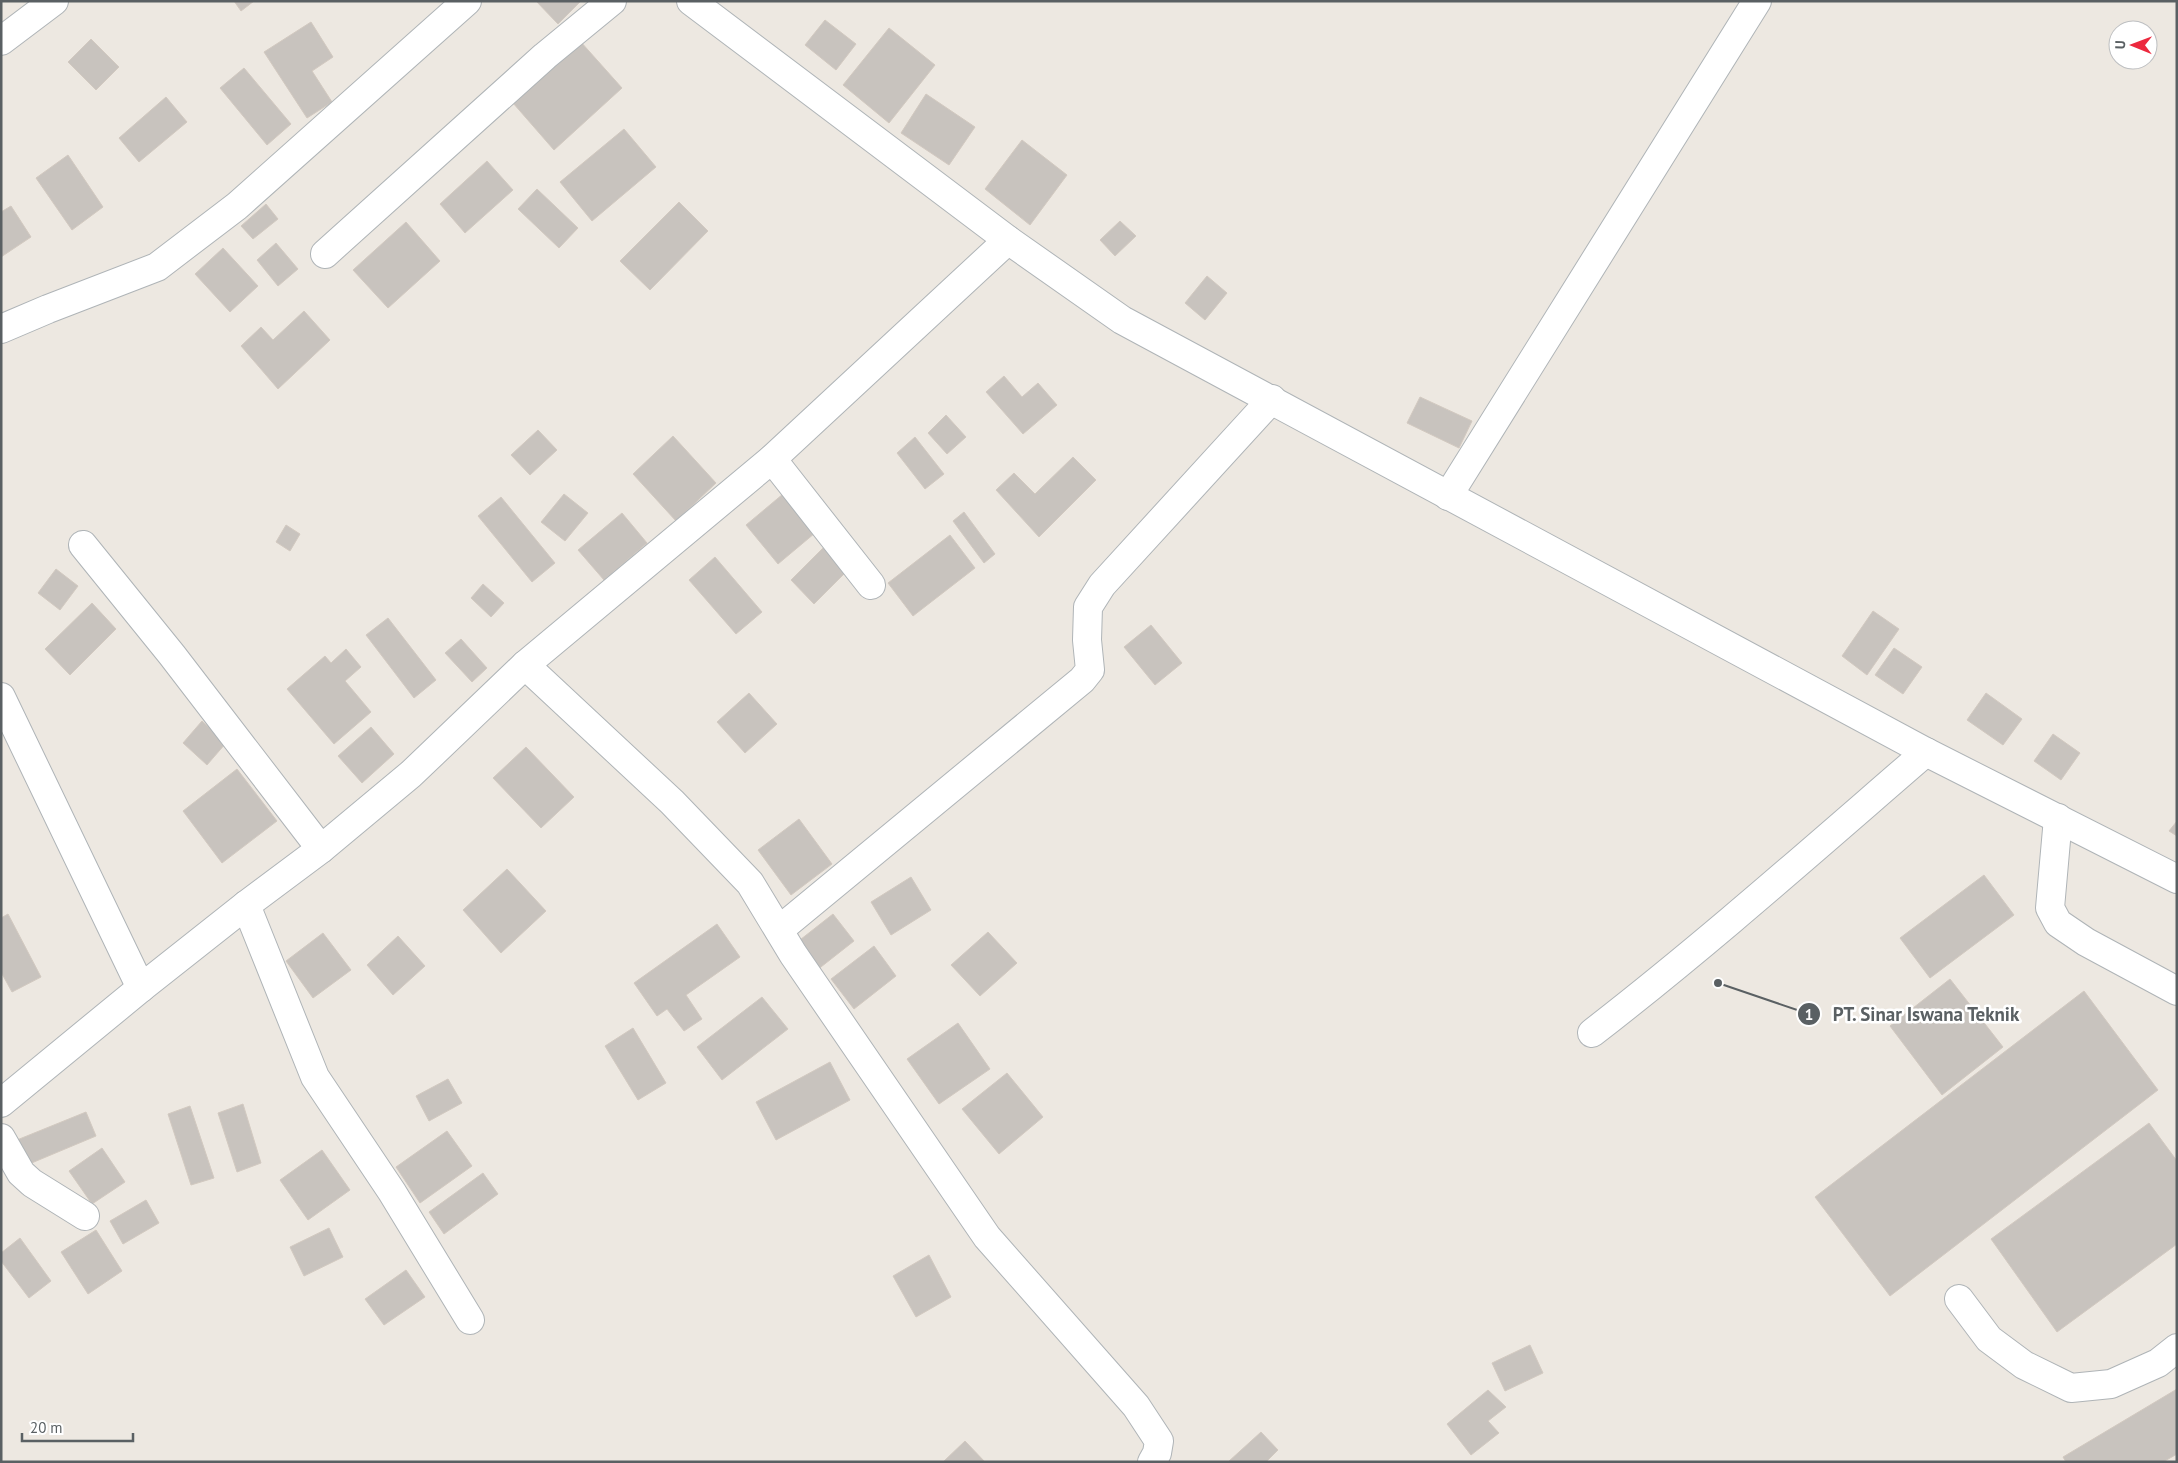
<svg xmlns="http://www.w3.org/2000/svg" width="2178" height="1463" font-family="'PT Sans',sans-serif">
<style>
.building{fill:#c8c3be;stroke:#d2c9c0}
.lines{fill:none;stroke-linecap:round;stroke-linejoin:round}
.minor-casing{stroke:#afb4b7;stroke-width:30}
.minor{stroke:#fff;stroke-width:28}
.leader{fill:none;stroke:#5a6063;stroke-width:2}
.callout-dot{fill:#5a6063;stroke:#fff;stroke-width:2}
.mark-label{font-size:15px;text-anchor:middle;font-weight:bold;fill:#fff}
.callout-label{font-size:19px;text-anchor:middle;font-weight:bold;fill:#5a6063;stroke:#fff;stroke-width:5;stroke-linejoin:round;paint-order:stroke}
</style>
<rect width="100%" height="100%" fill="#ede8e1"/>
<g class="building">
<path d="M 234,1 L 254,1 L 241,11 Z"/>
<path d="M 536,1 L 581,1 L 558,24 Z"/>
<path d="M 825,20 L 856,44 L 836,70 L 805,45 Z"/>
<path d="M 311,22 L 333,57 L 312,71 L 332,102 L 307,118 L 264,52 Z"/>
<path d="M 889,28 L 935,65 L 889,123 L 843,85 Z"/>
<path d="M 91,39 L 119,67 L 96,90 L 68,62 Z"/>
<path d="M 580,41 L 622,88 L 554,150 L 513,103 Z"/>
<path d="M 244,68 L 291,124 L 267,145 L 220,88 Z"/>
<path d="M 926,94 L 975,127 L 949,165 L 901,133 Z"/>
<path d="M 166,97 L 187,122 L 139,162 L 119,138 Z"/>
<path d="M 624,129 L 656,167 L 592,221 L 560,182 Z"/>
<path d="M 1022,140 L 1067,175 L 1030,225 L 985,189 Z"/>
<path d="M 68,155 L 103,207 L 72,230 L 36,178 Z"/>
<path d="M 487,161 L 513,190 L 465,233 L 440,204 Z"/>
<path d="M 537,189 L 578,228 L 559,248 L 518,209 Z"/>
<path d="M 679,202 L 708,231 L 650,290 L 620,261 Z"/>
<path d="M 266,204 L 278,219 L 253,239 L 241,226 Z"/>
<path d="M 11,206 L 31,237 L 1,257 L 1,212 Z"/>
<path d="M 1120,221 L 1136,236 L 1115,256 L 1100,240 Z"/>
<path d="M 406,222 L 440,261 L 388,308 L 353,270 Z"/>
<path d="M 276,243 L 298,269 L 278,286 L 257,260 Z"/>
<path d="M 223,248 L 258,286 L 230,312 L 195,274 Z"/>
<path d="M 1207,276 L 1227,293 L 1205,320 L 1185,303 Z"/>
<path d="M 304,311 L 330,340 L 278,389 L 241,346 L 261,327 L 273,340 Z"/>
<path d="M 1004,376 L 1022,397 L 1038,383 L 1057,405 L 1023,434 L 986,392 Z"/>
<path d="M 1420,397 L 1472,421 L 1459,448 L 1407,423 Z"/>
<path d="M 946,415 L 966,437 L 947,454 L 928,433 Z"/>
<path d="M 538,430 L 557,450 L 530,475 L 511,455 Z"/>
<path d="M 673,436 L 716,483 L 676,521 L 633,474 Z"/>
<path d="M 915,437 L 944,474 L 925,489 L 897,453 Z"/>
<path d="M 1073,457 L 1096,480 L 1039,537 L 996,490 L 1014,473 L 1035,494 Z"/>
<path d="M 564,494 L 588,513 L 565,541 L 541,522 Z"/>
<path d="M 783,494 L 815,533 L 778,564 L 746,525 Z"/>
<path d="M 501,497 L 555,563 L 532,582 L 478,516 Z"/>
<path d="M 964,512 L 995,554 L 984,563 L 953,521 Z"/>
<path d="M 622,513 L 647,543 L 604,580 L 578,550 Z"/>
<path d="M 286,525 L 300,534 L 290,551 L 276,542 Z"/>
<path d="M 950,535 L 975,568 L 913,616 L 888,583 Z"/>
<path d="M 823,548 L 846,572 L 814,604 L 791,580 Z"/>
<path d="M 715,557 L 762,612 L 736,634 L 689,580 Z"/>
<path d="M 56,569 L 78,586 L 60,610 L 38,593 Z"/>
<path d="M 483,584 L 504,603 L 491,617 L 471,598 Z"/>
<path d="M 92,603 L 116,629 L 70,675 L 45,649 Z"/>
<path d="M 1873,611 L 1899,629 L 1867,675 L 1842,656 Z"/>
<path d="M 388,618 L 436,680 L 414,698 L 366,635 Z"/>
<path d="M 1151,625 L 1182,663 L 1155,685 L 1124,647 Z"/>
<path d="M 461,639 L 487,668 L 472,682 L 445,653 Z"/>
<path d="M 1894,648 L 1922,667 L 1903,694 L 1875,675 Z"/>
<path d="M 346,649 L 361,667 L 345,681 L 371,712 L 334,744 L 287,689 L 325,656 L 331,663 Z"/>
<path d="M 749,693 L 777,724 L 745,753 L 717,722 Z"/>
<path d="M 1986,693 L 2022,719 L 2003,745 L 1967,720 Z"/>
<path d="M 202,721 L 226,743 L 207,765 L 183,743 Z"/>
<path d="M 371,727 L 394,754 L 362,783 L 338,756 Z"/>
<path d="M 2053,734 L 2080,753 L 2061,780 L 2034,761 Z"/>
<path d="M 526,747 L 574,797 L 541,828 L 493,778 Z"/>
<path d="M 237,769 L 277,821 L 222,863 L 183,811 Z"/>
<path d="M 799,819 L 832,864 L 791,895 L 758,850 Z"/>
<path d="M 2177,821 L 2177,836 L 2169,831 Z"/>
<path d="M 507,869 L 546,911 L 501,953 L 463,910 Z"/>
<path d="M 1984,875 L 2014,915 L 1930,978 L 1900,938 Z"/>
<path d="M 911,877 L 931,910 L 891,935 L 871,902 Z"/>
<path d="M 8,914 L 41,977 L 12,992 L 1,972 L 1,918 Z"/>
<path d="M 833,914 L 854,941 L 812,974 L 791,947 Z"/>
<path d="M 717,924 L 740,957 L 686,995 L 702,1019 L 684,1031 L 667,1009 L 657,1016 L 634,983 Z"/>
<path d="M 988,932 L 1017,963 L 980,996 L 951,965 Z"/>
<path d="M 323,933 L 351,970 L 313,998 L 286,961 Z"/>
<path d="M 398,936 L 425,966 L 393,995 L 367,965 Z"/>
<path d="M 874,946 L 896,976 L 854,1009 L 831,979 Z"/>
<path d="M 1950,979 L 2003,1047 L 1942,1095 L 1890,1026 Z"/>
<path d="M 2084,991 L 2158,1090 L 1890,1296 L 1815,1197 Z"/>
<path d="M 762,997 L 788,1029 L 722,1080 L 697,1047 Z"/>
<path d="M 958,1023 L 990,1069 L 939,1104 L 907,1059 Z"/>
<path d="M 633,1028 L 666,1083 L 638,1100 L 605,1046 Z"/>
<path d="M 830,1062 L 850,1100 L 776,1140 L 756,1102 Z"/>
<path d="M 1007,1073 L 1043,1117 L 999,1154 L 962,1109 Z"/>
<path d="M 448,1079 L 462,1103 L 429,1121 L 416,1096 Z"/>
<path d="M 243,1104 L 261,1163 L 237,1172 L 218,1113 Z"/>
<path d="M 190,1106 L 214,1178 L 191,1185 L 168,1114 Z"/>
<path d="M 86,1112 L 96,1136 L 22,1167 L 12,1142 Z"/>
<path d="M 2149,1123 L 2177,1161 L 2177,1244 L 2057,1332 L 1991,1239 Z"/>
<path d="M 447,1131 L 472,1166 L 420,1203 L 396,1167 Z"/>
<path d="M 102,1148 L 125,1182 L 92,1204 L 69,1171 Z"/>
<path d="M 322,1150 L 350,1190 L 308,1220 L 280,1180 Z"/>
<path d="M 483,1173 L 498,1194 L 444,1234 L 429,1212 Z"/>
<path d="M 146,1200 L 159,1223 L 123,1244 L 110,1221 Z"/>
<path d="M 329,1228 L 343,1257 L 304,1276 L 290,1247 Z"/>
<path d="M 96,1230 L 122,1271 L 88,1294 L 61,1252 Z"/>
<path d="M 20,1238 L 51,1281 L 29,1298 L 1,1261 L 1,1253 Z"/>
<path d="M 929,1255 L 951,1297 L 916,1317 L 893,1276 Z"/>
<path d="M 406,1270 L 425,1297 L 384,1325 L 365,1299 Z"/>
<path d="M 1530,1345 L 1543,1373 L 1505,1391 L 1492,1363 Z"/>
<path d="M 2177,1389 L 2177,1454 L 2163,1462 L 2066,1462 L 2063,1457 Z"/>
<path d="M 1488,1390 L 1506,1407 L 1488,1421 L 1499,1433 L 1471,1455 L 1447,1424 Z"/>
<path d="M 1261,1432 L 1278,1450 L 1266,1462 L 1228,1462 Z"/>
<path d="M 965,1441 L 985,1462 L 943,1462 Z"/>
</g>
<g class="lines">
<g class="minor-casing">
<g id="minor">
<path d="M 691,1 L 1008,240 L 1122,320 L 1926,752 L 2177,879"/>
<path d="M 1,41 L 54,1"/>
<path d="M 325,254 L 545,56 L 612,1"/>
<path d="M 1,329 L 48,309 L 157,267 L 237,206 L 467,1"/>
<path d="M 772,459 L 871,585"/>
<path d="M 1448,496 L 1757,1"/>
<path d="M 83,545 L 172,655 L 321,849"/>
<path d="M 525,665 L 672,802 L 750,883 L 793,954 L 987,1237 L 1136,1406 L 1159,1441 L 1157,1453 L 1152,1462"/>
<path d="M 1,697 L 141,988"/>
<path d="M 2058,818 L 2050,908 L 2058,923 L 2086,942 L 2177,991"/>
<path d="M 246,905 L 315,1077 L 392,1192 L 470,1320"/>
<path d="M 779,930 L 1082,680 L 1090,670 L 1087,640 L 1088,607 L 1102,585 L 1272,399"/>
<path d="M 1592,1033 C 1707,944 1816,847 1926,752"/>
<path d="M 1,1103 L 141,988 L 246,905 L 321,849 L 411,774 L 525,665 L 772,459 L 1008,240"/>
<path d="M 1,1138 L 21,1173 L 32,1183 L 85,1216"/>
<path d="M 1959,1299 L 1989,1339 L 2024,1365 L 2071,1388 L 2111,1384 L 2158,1363 L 2177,1348"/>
</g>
</g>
<use href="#minor" class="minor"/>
</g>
<path class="leader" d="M1718 983L1809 1014"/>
<g class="callout-dot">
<circle cx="1718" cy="983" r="5"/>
<circle cx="1809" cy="1014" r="12"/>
</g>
<g class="mark-label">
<text x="1809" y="1020">1</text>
</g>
<g class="callout-label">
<text x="1926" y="1021">PT. Sinar Iswana Teknik</text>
</g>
<rect width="2178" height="1463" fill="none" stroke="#5a6063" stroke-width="5"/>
<g transform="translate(2133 45) rotate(271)"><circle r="24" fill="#ffffff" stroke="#bdbfc1"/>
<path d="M0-4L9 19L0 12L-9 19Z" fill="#ec293e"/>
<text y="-8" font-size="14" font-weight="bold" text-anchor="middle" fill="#5a6063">U</text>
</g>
<path d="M22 1433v8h111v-8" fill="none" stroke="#5a6063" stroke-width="2.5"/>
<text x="30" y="1433" font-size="15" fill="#5a6063" stroke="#ffffff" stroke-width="4" paint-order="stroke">20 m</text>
</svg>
